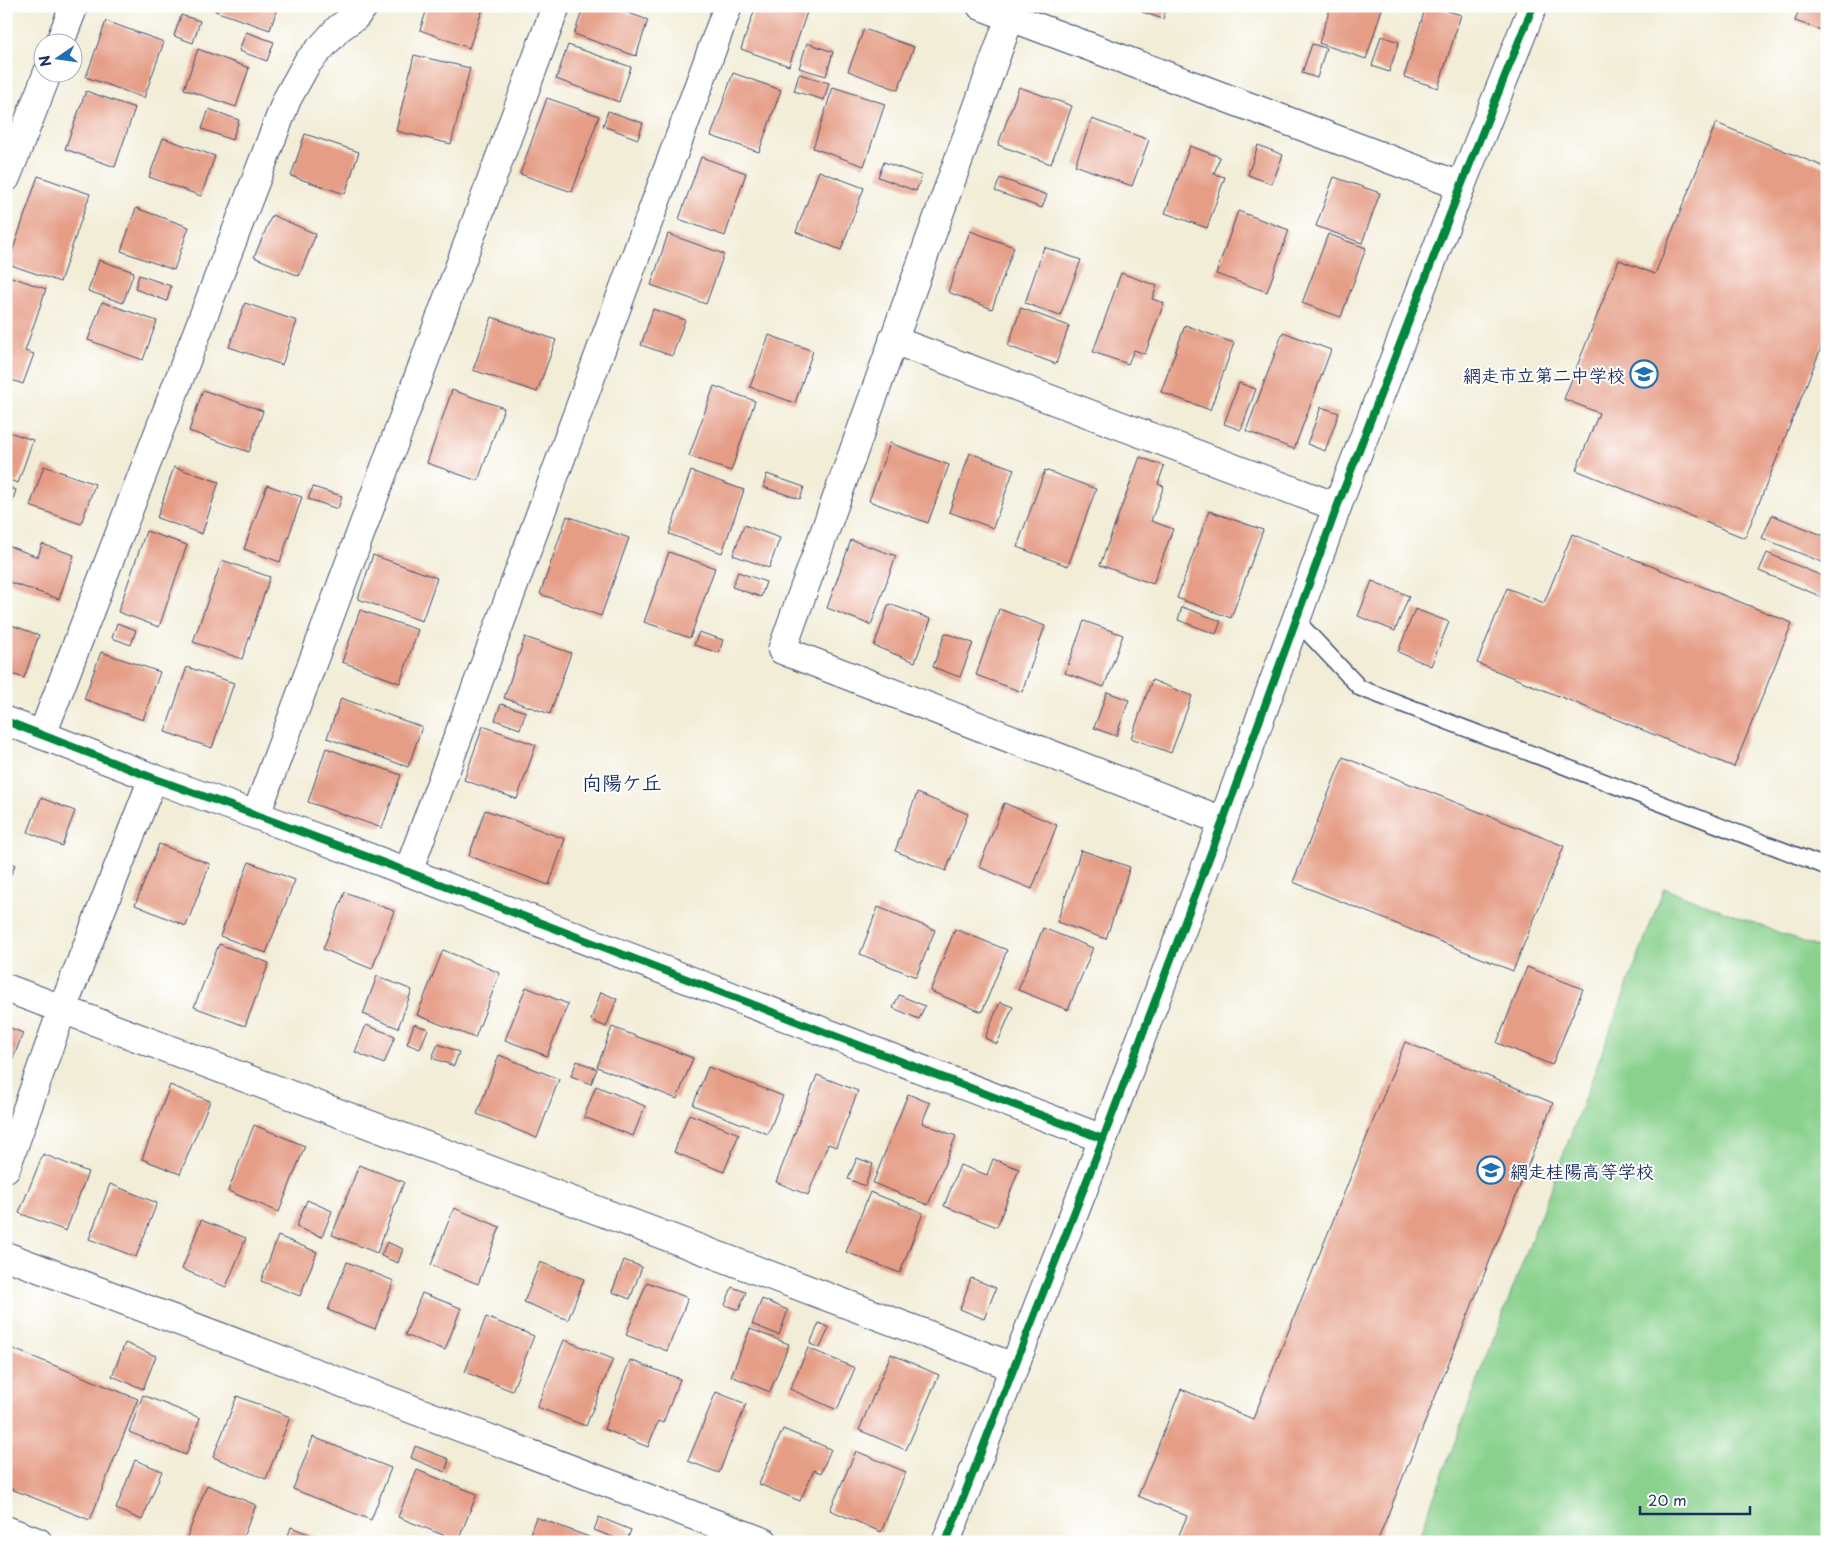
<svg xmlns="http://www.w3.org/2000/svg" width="1833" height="1548" font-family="'Playpen Sans','Klee One',sans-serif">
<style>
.green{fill:#89d18d;stroke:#528076}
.building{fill:#e59d86}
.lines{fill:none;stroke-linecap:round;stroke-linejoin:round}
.service-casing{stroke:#3b4c70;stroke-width:18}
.minor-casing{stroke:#3b4c70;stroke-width:30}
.tertiary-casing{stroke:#3b4c70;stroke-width:30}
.service{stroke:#fff;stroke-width:15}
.minor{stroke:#fff;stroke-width:28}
.tertiary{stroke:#fff;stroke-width:28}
.cycleway-casing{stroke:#fff;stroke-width:11}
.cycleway{stroke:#00873e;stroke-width:8}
.labels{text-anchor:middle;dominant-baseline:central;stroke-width:4;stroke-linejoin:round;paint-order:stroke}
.poi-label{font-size:18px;font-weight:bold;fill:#1b2f5e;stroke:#fff;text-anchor:end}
.quarter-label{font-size:20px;font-weight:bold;fill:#1b2f5e;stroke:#fff}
</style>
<rect width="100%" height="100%" fill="#fff"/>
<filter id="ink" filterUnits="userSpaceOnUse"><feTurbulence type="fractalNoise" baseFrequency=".02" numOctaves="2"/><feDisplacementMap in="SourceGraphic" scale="10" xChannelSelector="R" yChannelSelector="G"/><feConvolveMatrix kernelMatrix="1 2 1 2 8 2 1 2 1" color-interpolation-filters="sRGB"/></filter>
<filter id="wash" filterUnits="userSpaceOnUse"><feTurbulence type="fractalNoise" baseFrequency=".0096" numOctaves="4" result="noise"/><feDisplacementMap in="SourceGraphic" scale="20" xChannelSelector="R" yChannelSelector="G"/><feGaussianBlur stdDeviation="1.12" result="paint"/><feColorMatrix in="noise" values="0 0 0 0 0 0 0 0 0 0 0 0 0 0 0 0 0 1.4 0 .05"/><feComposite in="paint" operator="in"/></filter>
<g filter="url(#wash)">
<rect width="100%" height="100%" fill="#f2edd7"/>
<path class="green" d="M 1664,888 L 1827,951 L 1827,1542 L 1417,1542 Z"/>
<g id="blocks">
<g class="building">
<path d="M 217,6 L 278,6 L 270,30 L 215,11 Z"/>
<path d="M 428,6 L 484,6 L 469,48 L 420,30 Z"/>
<path d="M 584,6 L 609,6 L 648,20 L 636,56 L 574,34 Z"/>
<path d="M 756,6 L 809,6 L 789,66 L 741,49 Z"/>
<path d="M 1144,6 L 1167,6 L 1163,19 L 1142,12 Z"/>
<path d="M 1331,6 L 1383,6 L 1366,59 L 1319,43 Z"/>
<path d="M 1426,6 L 1432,6 L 1461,15 L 1438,88 L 1404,77 Z"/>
<path d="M 1800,6 L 1827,6 L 1827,32 L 1795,21 Z"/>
<path d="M 181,15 L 200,21 L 193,43 L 174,36 Z"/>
<path d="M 106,21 L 164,42 L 144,98 L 86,77 Z"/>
<path d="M 864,29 L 914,47 L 898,90 L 848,71 Z"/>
<path d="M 246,32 L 274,42 L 267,61 L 239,51 Z"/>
<path d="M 1381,36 L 1399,42 L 1389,72 L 1372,66 Z"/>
<path d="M 807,43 L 833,52 L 826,76 L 799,68 Z"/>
<path d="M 1312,44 L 1326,48 L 1317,78 L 1302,73 Z"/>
<path d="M 568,45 L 631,67 L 619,102 L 556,79 Z"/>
<path d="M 198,49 L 249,68 L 236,107 L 184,89 Z"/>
<path d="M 414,55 L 470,68 L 451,144 L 396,131 Z"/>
<path d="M 733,73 L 781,90 L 759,152 L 711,136 Z"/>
<path d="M 799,74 L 829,83 L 824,100 L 794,91 Z"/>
<path d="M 833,87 L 885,104 L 864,166 L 813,148 Z"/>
<path d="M 1019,87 L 1072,106 L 1051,164 L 998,145 Z"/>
<path d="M 86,91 L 135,108 L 115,167 L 65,149 Z"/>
<path d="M 547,98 L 599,116 L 572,192 L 520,174 Z"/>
<path d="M 209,109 L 239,120 L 232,140 L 202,129 Z"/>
<path d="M 608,111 L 643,123 L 638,139 L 603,126 Z"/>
<path d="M 1092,119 L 1149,140 L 1132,186 L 1075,165 Z"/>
<path d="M 1716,123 L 1827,168 L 1827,333 L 1745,538 L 1576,470 L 1599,413 L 1564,399 L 1619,260 L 1655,274 Z"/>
<path d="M 305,134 L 359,152 L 345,194 L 291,176 Z"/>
<path d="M 163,138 L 215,156 L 201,196 L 149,177 Z"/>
<path d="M 1258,145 L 1283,155 L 1272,184 L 1248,175 Z"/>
<path d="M 1190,146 L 1220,157 L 1214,174 L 1225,177 L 1207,228 L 1165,213 Z"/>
<path d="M 701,157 L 746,173 L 725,236 L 679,219 Z"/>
<path d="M 884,162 L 922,176 L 916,191 L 878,177 Z"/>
<path d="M 819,171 L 864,188 L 841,250 L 796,232 Z"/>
<path d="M 38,176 L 90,194 L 60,282 L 8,264 Z"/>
<path d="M 1334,177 L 1380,193 L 1362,243 L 1316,226 Z"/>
<path d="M 1000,178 L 1047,195 L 1042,208 L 995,191 Z"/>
<path d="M 136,208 L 189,227 L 174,270 L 121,251 Z"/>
<path d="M 1238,211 L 1289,230 L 1267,292 L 1216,274 Z"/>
<path d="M 272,215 L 316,234 L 299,276 L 254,257 Z"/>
<path d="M 970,231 L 1014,247 L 992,309 L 948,292 Z"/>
<path d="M 668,234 L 724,254 L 706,304 L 651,285 Z"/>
<path d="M 1328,234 L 1366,248 L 1341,317 L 1302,303 Z"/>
<path d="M 1044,247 L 1081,260 L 1060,316 L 1025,303 Z"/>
<path d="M 99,260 L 134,272 L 123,303 L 88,291 Z"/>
<path d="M 1121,273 L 1157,286 L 1152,299 L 1164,303 L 1145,354 L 1134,350 L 1128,364 L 1093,352 Z"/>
<path d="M 6,275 L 46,289 L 25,351 L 34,354 L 23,384 L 6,378 Z"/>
<path d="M 139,275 L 171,286 L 167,301 L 135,289 Z"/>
<path d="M 102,302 L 157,321 L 143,360 L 88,340 Z"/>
<path d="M 245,303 L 297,321 L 282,365 L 229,347 Z"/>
<path d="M 1021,308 L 1069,326 L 1056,364 L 1008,346 Z"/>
<path d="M 653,309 L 685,320 L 672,356 L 641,345 Z"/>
<path d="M 492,317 L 556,340 L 537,392 L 473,370 Z"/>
<path d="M 1185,325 L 1234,343 L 1210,410 L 1161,392 Z"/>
<path d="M 1283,332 L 1331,350 L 1294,449 L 1246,431 Z"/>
<path d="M 769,335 L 813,351 L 795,403 L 750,387 Z"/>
<path d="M 1239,383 L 1256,389 L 1241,430 L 1224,424 Z"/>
<path d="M 714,386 L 755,401 L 731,471 L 689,456 Z"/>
<path d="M 203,390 L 263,411 L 249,452 L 189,431 Z"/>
<path d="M 452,390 L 504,408 L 478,481 L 427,463 Z"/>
<path d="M 1321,407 L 1339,413 L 1325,451 L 1307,444 Z"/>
<path d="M 6,431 L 33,440 L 18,483 L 6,479 Z"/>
<path d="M 890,443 L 949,465 L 928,523 L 869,501 Z"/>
<path d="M 970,453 L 1014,469 L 993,528 L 949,512 Z"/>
<path d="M 1140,457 L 1164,466 L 1158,484 L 1164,486 L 1151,521 L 1173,529 L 1153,584 L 1100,565 Z"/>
<path d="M 44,466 L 95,484 L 81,524 L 30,506 Z"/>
<path d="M 174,467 L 219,482 L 202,534 L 157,518 Z"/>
<path d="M 1045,470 L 1096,489 L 1068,566 L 1017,547 Z"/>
<path d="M 691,471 L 744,490 L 722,553 L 669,534 Z"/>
<path d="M 767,474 L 804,487 L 800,499 L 763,487 Z"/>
<path d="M 267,485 L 302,497 L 280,562 L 244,549 Z"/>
<path d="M 6,487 L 16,490 L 7,519 L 6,519 Z"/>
<path d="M 313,487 L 342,496 L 338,509 L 308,499 Z"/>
<path d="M 1209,511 L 1263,530 L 1231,618 L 1177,598 Z"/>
<path d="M 1772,515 L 1827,537 L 1827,564 L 1762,538 Z"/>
<path d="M 567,516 L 629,538 L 601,616 L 540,594 Z"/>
<path d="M 744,525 L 780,538 L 769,568 L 733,555 Z"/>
<path d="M 146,531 L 187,545 L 159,627 L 118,612 Z"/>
<path d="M 1572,534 L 1792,623 L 1734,767 L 1477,663 L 1507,588 L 1544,603 Z"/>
<path d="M 851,540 L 896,556 L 871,625 L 827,608 Z"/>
<path d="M 42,544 L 74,555 L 59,599 L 6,581 L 6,545 L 38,557 Z"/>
<path d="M 669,552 L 715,568 L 690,638 L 644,622 Z"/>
<path d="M 1767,553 L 1827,578 L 1827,599 L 1759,571 Z"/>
<path d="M 373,555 L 437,578 L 422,621 L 358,599 Z"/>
<path d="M 222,560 L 270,577 L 242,659 L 193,642 Z"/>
<path d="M 738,572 L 766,582 L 761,597 L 732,587 Z"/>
<path d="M 1372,581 L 1409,596 L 1395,631 L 1358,616 Z"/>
<path d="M 889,604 L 931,619 L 915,662 L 874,646 Z"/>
<path d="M 1182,607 L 1221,621 L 1216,634 L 1178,620 Z"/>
<path d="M 999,609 L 1045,626 L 1022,692 L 976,675 Z"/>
<path d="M 1415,609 L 1449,622 L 1431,666 L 1398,652 Z"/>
<path d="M 360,610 L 418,630 L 400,683 L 342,662 Z"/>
<path d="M 1084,621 L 1123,635 L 1104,687 L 1065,673 Z"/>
<path d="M 6,623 L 39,635 L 24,678 L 6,672 Z"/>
<path d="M 117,623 L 136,630 L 131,645 L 112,638 Z"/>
<path d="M 699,632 L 723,640 L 719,653 L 694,645 Z"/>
<path d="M 945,633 L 973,643 L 960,677 L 933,667 Z"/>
<path d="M 525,637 L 571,653 L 550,714 L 504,698 Z"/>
<path d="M 101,652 L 160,672 L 143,720 L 84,699 Z"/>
<path d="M 187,667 L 234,683 L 212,748 L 165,732 Z"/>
<path d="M 1152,680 L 1192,696 L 1171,753 L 1131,738 Z"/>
<path d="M 1107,692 L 1129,700 L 1116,736 L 1094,728 Z"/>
<path d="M 341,698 L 422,727 L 408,767 L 327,738 Z"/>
<path d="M 501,704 L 526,712 L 520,729 L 495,720 Z"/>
<path d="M 483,726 L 536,745 L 517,799 L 464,780 Z"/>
<path d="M 326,748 L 401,775 L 382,828 L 308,802 Z"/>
<path d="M 1343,757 L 1564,846 L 1513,971 L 1293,882 Z"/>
<path d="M 917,793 L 968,814 L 946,871 L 895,851 Z"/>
<path d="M 41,798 L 75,811 L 62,846 L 28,832 Z"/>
<path d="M 1004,803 L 1057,825 L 1032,889 L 979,867 Z"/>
<path d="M 485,810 L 565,839 L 549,885 L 469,856 Z"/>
<path d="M 159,844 L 210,864 L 186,926 L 135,905 Z"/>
<path d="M 1081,850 L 1130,867 L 1106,939 L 1057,922 Z"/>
<path d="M 6,861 L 15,865 L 6,886 Z"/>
<path d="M 249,862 L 295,880 L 266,953 L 220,936 Z"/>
<path d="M 345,892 L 394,911 L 372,969 L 323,949 Z"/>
<path d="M 878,907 L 935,930 L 916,977 L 860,954 Z"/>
<path d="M 1043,928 L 1093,948 L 1068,1010 L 1018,990 Z"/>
<path d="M 955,929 L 1007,950 L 982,1012 L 930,991 Z"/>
<path d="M 219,944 L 269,963 L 245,1026 L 194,1007 Z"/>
<path d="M 443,950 L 500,973 L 475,1038 L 417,1015 Z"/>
<path d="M 1527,967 L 1583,989 L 1552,1065 L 1497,1043 Z"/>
<path d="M 377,976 L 412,990 L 398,1028 L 363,1014 Z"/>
<path d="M 526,987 L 568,1004 L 547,1056 L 505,1040 Z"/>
<path d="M 601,992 L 617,999 L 606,1027 L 591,1020 Z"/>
<path d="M 899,995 L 925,1006 L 919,1019 L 893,1008 Z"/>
<path d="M 1000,1002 L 1013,1007 L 997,1044 L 985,1038 Z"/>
<path d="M 414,1024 L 428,1029 L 420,1049 L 407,1044 Z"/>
<path d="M 366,1025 L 395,1036 L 384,1064 L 355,1052 Z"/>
<path d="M 8,1027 L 23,1033 L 9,1069 L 6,1068 L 6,1033 Z"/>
<path d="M 612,1027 L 693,1058 L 677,1099 L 597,1067 Z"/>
<path d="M 1405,1042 L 1553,1103 L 1377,1542 L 1176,1542 L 1187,1516 L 1138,1496 L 1181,1389 L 1253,1419 Z"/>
<path d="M 438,1044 L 459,1052 L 454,1066 L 432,1058 Z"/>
<path d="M 499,1055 L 559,1079 L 537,1138 L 477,1114 Z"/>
<path d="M 577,1061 L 597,1069 L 591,1084 L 571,1076 Z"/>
<path d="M 708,1067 L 783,1096 L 768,1134 L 693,1105 Z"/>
<path d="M 817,1075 L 858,1091 L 836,1147 L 828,1144 L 808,1195 L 776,1182 Z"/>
<path d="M 170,1085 L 210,1101 L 180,1174 L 142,1159 Z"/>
<path d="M 596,1086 L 645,1106 L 633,1136 L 584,1117 Z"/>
<path d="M 908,1094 L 930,1103 L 922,1123 L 956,1136 L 928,1205 L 873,1183 Z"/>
<path d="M 689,1114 L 739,1134 L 724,1172 L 674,1152 Z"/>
<path d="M 254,1125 L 305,1146 L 279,1212 L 228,1191 Z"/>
<path d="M 43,1154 L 88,1172 L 66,1231 L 19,1213 Z"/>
<path d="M 857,1158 L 873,1164 L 865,1186 L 848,1179 Z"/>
<path d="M 993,1159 L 1019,1169 L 997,1227 L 944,1206 L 960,1165 L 987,1175 Z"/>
<path d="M 359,1165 L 404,1182 L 377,1253 L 332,1235 Z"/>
<path d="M 110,1184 L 157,1203 L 136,1257 L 89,1239 Z"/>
<path d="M 870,1192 L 923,1213 L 900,1273 L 846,1252 Z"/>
<path d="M 307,1200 L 332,1211 L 322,1237 L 296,1227 Z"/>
<path d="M 454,1208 L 500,1227 L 478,1284 L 431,1265 Z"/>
<path d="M 201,1220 L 246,1238 L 226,1287 L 182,1269 Z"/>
<path d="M 278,1236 L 317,1252 L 300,1296 L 261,1281 Z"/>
<path d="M 387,1242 L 403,1249 L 398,1263 L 381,1256 Z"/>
<path d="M 624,1260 L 642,1267 L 630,1299 L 612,1292 Z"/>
<path d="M 347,1262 L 394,1281 L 375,1329 L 328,1310 Z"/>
<path d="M 540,1262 L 584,1279 L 568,1320 L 524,1302 Z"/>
<path d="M 971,1278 L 996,1288 L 984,1319 L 960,1309 Z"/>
<path d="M 647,1282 L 688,1298 L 667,1351 L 626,1335 Z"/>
<path d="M 732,1287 L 746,1292 L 739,1310 L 725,1305 Z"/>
<path d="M 422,1293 L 461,1308 L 445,1350 L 405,1335 Z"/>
<path d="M 762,1299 L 788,1310 L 779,1335 L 752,1324 Z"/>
<path d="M 486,1317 L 534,1336 L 512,1391 L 465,1372 Z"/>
<path d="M 819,1323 L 829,1328 L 820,1348 L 810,1344 Z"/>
<path d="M 750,1329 L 789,1344 L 770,1392 L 731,1376 Z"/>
<path d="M 564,1340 L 613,1359 L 586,1426 L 537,1407 Z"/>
<path d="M 125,1343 L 156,1356 L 143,1389 L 112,1376 Z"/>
<path d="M 6,1346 L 138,1399 L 90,1520 L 6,1487 Z"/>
<path d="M 808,1348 L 855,1368 L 837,1410 L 790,1389 Z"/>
<path d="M 891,1354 L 939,1375 L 906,1450 L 859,1430 Z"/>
<path d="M 630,1360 L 680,1379 L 663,1423 L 658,1421 L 648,1447 L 604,1429 Z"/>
<path d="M 716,1392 L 746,1404 L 719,1473 L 688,1461 Z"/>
<path d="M 143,1395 L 200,1418 L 186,1455 L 129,1432 Z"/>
<path d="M 237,1396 L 290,1417 L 266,1479 L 213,1457 Z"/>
<path d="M 783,1429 L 831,1449 L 821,1473 L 814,1470 L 800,1501 L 759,1484 Z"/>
<path d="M 313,1437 L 391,1468 L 371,1520 L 293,1489 Z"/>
<path d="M 415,1446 L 449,1459 L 445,1472 L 411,1458 Z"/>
<path d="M 856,1451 L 906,1472 L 881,1532 L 830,1510 Z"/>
<path d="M 135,1460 L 162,1471 L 142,1520 L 116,1509 Z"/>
<path d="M 417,1470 L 477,1494 L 458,1541 L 398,1517 Z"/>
<path d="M 207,1485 L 256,1505 L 241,1542 L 185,1542 Z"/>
<path d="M 536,1517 L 589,1537 L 588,1542 L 527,1542 Z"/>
<path d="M 599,1517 L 631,1530 L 626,1542 L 594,1530 Z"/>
<path d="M 291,1527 L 328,1542 L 286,1542 Z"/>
</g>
</g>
</g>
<g filter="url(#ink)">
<use href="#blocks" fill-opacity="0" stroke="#3b4c70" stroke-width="1"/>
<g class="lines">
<g class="service-casing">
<path id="service" d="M 1296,620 L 1360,688 L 1827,867"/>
</g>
<g class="minor-casing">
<g id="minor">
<path d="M 1014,6 L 782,650 L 1223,821"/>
<path d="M 60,42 L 74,6"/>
<path d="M 6,178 L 48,72"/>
<path d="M 1461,186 L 1533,6"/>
<path d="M 893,340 L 1337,507"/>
<path d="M 42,735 L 287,99 L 307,63 L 339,28 L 355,17 L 364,6"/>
<path d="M 256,815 L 556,6"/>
<path d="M 408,872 L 728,6"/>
<path d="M 6,988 L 1014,1367"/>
<path d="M 6,1168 L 62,1010 L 153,778"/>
<path d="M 6,1256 L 764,1542"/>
<path d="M 6,1530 L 38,1542"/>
</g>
</g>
<g class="tertiary-casing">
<g id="tertiary">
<path d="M 6,721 L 153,778 L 256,815 L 408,872 L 1103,1139"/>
<path d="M 946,1542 L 1103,1139 L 1223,821 L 1337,507 L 1461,186 L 981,6"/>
</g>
</g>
<use href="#service" class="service"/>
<use href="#minor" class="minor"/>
<use href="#tertiary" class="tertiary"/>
<g class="cycleway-casing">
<g id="cycleway">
<path d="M 6,721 L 153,778 L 256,815 L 408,872 L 1103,1139"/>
<path d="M 946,1542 L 1103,1139 L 1223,821 L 1337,507 L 1461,186 L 1533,6"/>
</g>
</g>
<use href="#cycleway" class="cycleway"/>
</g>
</g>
<defs>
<g id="school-ring" transform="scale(1.4375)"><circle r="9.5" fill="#fff" stroke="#1f6fb2" stroke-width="1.5"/><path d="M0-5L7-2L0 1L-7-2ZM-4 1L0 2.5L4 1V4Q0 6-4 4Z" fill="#1f6fb2"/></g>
</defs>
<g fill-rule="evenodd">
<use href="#school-ring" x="1644" y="374"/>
<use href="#school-ring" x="1491" y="1170"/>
</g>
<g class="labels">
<g class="poi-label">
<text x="1625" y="374">網走市立第二中学校</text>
<text x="1510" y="1170" text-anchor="start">網走桂陽高等学校</text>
</g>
<g class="quarter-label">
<text x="622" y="782">向陽ケ丘</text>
</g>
</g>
<rect width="1833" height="1548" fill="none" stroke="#fff" stroke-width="25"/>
<g transform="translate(58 58) rotate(257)"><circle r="24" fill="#ffffff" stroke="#a4acbf"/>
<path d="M0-4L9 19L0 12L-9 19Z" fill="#1f6fb2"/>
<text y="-8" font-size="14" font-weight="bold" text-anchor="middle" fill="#1b2f5e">N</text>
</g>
<path d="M1640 1506v8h110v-8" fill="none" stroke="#1b2f5e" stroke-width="2.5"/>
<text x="1648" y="1506" font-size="15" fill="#1b2f5e" stroke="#ffffff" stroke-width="4" paint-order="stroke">20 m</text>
</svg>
